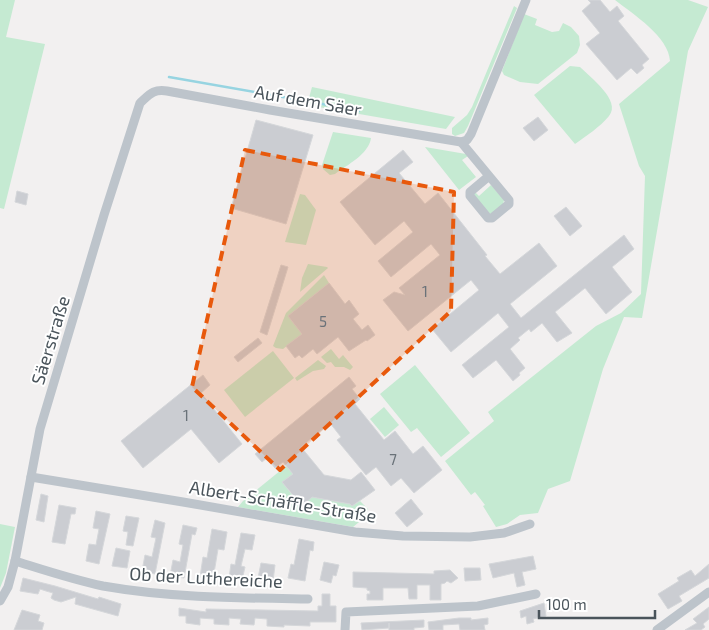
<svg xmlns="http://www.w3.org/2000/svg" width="709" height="630" font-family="'Exo 2',sans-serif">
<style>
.green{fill:#c5ead2}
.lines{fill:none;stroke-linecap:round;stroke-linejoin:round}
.stream{stroke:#97d4e1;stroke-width:2.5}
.building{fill:#cbcdd2;stroke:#d5d7da}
.street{stroke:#bdc4cb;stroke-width:9}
.marked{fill:#e8590c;fill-opacity:0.2;stroke:#e8590c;stroke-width:4;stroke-dasharray:10 6;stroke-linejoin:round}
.labels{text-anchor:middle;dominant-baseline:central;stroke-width:4;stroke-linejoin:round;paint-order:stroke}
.number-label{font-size:15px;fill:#6a7279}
.street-label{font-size:18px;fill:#4a545b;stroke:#fff}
</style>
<rect width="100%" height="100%" fill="#f2f0f0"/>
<g class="green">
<path d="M 0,0 L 15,0 L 6,37 L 45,44 L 4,209 L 0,208 Z"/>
<path d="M 615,0 L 688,0 L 708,7 L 688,51 L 642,318 L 624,317 L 603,369 L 570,481 L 548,489 L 538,513 L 520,515 L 507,524 L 496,527 L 483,506 L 485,505 L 475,492 L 471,495 L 445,461 L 494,421 L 488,412 L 596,326 L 621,313 L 641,294 L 645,176 L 639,166 L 619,104 L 670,61 C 669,37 633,14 615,0 Z"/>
<path d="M 514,6 L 517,8 L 468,126 L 464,133 L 455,136 L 452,134 L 452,128 L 467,115 L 472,107 Z"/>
<path d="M 524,14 L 537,19 L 535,25 L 552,32 L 559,31 L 563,23 L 571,27 L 579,36 L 580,45 L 577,53 L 538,84 L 520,82 L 504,75 L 502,71 Z"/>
<path d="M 570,66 L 580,67 C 590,77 622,101 609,116 C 600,127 586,136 575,144 L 534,95 Z"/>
<path d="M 312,87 L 455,117 L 446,129 L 307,105 Z"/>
<path d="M 333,132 L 371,138 C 369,154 347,165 335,174 L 330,175 L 323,169 L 322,165 Z"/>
<path d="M 425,147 L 466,154 L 468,156 L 462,160 L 476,177 L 459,190 Z"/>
<path d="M 491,185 L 504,200 L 503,205 L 492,214 L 487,213 L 473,196 L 474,191 L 479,196 Z"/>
<path d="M 300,194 L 305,195 L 316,210 L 306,245 L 285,242 Z"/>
<path d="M 308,264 L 327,267 L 328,268 L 300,292 L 302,278 Z"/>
<path d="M 324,275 L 329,283 L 288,316 L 310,344 L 298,337 L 283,349 L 276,348 L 273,346 L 286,313 Z"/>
<path d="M 331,349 L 339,359 L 343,355 L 353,367 L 350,370 L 344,367 L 335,367 L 331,362 L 327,363 L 321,357 Z"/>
<path d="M 273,351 L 294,378 L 245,417 L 224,390 Z"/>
<path d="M 318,360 L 326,366 L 324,369 L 313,371 L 297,381 L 295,378 Z"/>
<path d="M 415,365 L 470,433 L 441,457 L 417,428 L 411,432 L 380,394 Z"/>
<path d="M 384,407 L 399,425 L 385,437 L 370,419 Z"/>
<path d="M 286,466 L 293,474 L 282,482 L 301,506 L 312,497 L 350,504 L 352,506 L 360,501 L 368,509 L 364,518 L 353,527 L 238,507 L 243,501 Z"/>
<path d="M 0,524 L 15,527 L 6,573 L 0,588 Z"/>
</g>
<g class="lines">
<g class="stream">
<path d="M 169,77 L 300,100"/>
<path d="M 312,102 L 359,111"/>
</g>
</g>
<g class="building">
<path d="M 588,0 L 600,0 L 610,12 L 617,6 L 624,16 L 618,21 L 649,59 L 642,65 L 644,68 L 637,74 L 631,68 L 617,80 L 586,44 L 600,33 L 582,11 L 591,3 Z"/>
<path d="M 538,117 L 548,130 L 534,141 L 523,128 Z"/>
<path d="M 256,120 L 313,135 L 286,224 L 231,208 Z"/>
<path d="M 403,150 L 413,162 L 399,173 L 425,204 L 438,193 L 487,255 L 485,256 L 500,274 L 539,243 L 557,266 L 510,304 L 521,318 L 624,235 L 634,249 L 612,267 L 632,292 L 606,314 L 585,288 L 555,312 L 572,333 L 557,342 L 542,323 L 531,332 L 529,329 L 518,338 L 520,340 L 510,349 L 525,368 L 519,373 L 520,375 L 513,381 L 496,360 L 473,378 L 462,365 L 509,327 L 498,313 L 451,352 L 432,329 L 479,290 L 471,280 L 408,331 L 383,300 L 394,292 L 405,295 L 399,288 L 440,255 L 431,244 L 391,277 L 378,261 L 413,232 L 404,221 L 375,245 L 340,202 Z"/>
<path d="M 17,191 L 28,194 L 26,205 L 15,202 Z"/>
<path d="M 566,207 L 582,226 L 570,236 L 554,216 Z"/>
<path d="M 281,265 L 288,267 L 267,335 L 260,332 Z"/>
<path d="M 329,283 L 345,304 L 349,300 L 359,314 L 353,319 L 362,330 L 368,325 L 375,335 L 367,341 L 366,340 L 349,351 L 338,337 L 317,354 L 313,349 L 302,358 L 299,355 L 295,358 L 286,346 L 302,334 L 288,316 Z"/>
<path d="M 258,338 L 262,343 L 238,362 L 234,357 Z"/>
<path d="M 203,375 L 210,385 L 201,393 L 242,444 L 219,463 L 191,429 L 143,468 L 121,441 Z"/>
<path d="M 349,377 L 356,386 L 352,389 L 360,399 L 355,404 L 384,440 L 395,431 L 413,454 L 423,446 L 442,470 L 414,493 L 401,478 L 391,486 L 376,467 L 366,475 L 337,440 L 341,437 L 330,423 L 301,447 L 324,475 L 351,480 L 361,472 L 375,490 L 352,506 L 350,504 L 312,497 L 302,506 L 282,482 L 293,474 L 283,462 L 275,468 L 267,458 L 262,462 L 255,454 Z"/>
<path d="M 41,494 L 48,496 L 44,522 L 36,520 Z"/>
<path d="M 411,499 L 423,514 L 407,527 L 395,513 Z"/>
<path d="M 59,505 L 76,508 L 75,514 L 71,514 L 65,544 L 52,542 Z"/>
<path d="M 96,511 L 110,514 L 99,564 L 86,561 L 89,544 L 96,545 L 99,529 L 93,528 Z"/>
<path d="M 126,516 L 139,518 L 133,546 L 126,545 L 128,532 L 123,531 Z"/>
<path d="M 155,520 L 165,523 L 155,574 L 142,571 L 145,555 L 152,557 L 156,538 L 151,537 Z"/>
<path d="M 183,525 L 197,528 L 195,535 L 192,534 L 184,578 L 170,576 L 173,560 L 180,562 L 183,545 L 179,544 Z"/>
<path d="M 212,529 L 227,532 L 224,550 L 218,549 L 213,579 L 200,577 L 203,557 L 207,558 Z"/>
<path d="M 241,533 L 255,535 L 252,550 L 245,549 L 241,566 L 245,567 L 242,580 L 229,578 L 231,564 L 235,565 Z"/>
<path d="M 299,539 L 314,542 L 313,551 L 310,550 L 305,581 L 288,578 L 291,564 L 294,565 Z"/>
<path d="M 116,548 L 130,551 L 127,568 L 112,566 Z"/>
<path d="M 533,556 L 536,569 L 522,572 L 525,585 L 517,587 L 514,573 L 493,578 L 489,564 Z"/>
<path d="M 324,562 L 339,565 L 336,576 L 333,575 L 331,583 L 320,580 Z"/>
<path d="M 261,563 L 275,565 L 273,581 L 258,578 Z"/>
<path d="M 709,564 L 709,578 L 679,596 L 682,601 L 668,609 L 658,594 L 679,581 L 677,578 L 691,570 L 695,576 Z"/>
<path d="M 464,568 L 480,568 L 481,580 L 465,581 Z"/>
<path d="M 450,570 L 458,578 L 451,583 L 447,581 L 445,583 L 441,584 L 441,600 L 430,600 L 430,585 L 417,585 L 417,599 L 409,599 L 408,588 L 383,588 L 383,600 L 367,600 L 367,594 L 370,594 L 370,591 L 367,590 L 367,588 L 353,587 L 353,572 L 434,574 L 434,571 Z"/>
<path d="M 23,578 L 55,586 L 98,599 L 99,597 L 121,604 L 118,616 L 75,604 L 76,597 L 61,602 L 54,600 L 51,598 L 53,593 L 46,591 L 40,589 L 38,594 L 20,591 Z"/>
<path d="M 322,594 L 330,594 L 330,606 L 336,606 L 336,622 L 310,622 L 310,626 L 284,625 L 284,627 L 267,626 L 267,619 L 255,618 L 254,625 L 240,624 L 241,619 L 229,618 L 229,625 L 214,624 L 214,619 L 200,618 L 200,625 L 186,623 L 186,616 L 179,616 L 179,608 L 206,612 L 206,609 L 318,611 L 318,606 L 322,606 Z"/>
<path d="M 544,603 L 546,616 L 533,619 L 534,622 L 527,624 L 526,616 L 521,618 L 520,611 Z"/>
<path d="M 709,607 L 709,619 L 703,624 L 705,627 L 701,630 L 685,630 L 697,623 L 693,619 Z"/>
<path d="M 22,610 L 40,615 L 38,621 L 44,623 L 42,630 L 14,630 Z"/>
<path d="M 459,618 L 471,618 L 471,620 L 488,618 L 488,624 L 484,625 L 485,630 L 460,630 L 459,624 L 443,625 L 443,630 L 429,630 L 428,622 Z"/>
<path d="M 424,620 L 424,627 L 414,628 L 414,630 L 389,630 L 389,623 L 389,628 L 362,630 L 361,623 Z"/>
</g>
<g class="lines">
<g class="street">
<path d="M 461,142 L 509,200 L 509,204 L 492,218 L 488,218 L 470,196 L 470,192 L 489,176"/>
<path d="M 31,477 L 183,502 L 355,532 L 403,536 L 470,537 L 504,533 L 530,524"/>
<path d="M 15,561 C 44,570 74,580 103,586 C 171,598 240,598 308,599"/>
<path d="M 0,601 L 8,587 L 15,561 L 40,429 L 104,215 L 140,103 C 150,94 153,89 167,91 L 270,110 L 461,142 L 467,140 L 471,134 L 526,0"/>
<path d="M 345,630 L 346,612 L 478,606 L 536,594"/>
<path d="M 657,630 L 709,592"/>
</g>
</g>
<path class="marked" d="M 245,150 L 454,192 L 451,311 L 280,470 L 192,387 Z"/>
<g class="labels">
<g class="number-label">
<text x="425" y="291">1</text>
<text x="323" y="321">5</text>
<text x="186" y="415">1</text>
<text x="393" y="459">7</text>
</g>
<g class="street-label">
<text transform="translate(308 100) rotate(10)">Auf dem Säer</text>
<text transform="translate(50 340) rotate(-73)">Säerstraße</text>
<text transform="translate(283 501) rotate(9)">Albert-Schäffle-Straße</text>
<text transform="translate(206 577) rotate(3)">Ob der Luthereiche</text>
</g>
</g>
<path d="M539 610v8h116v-8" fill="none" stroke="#4a545b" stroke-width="2.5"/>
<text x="546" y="610" font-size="15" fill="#4a545b" stroke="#ffffff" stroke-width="4" paint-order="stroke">100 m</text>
</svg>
